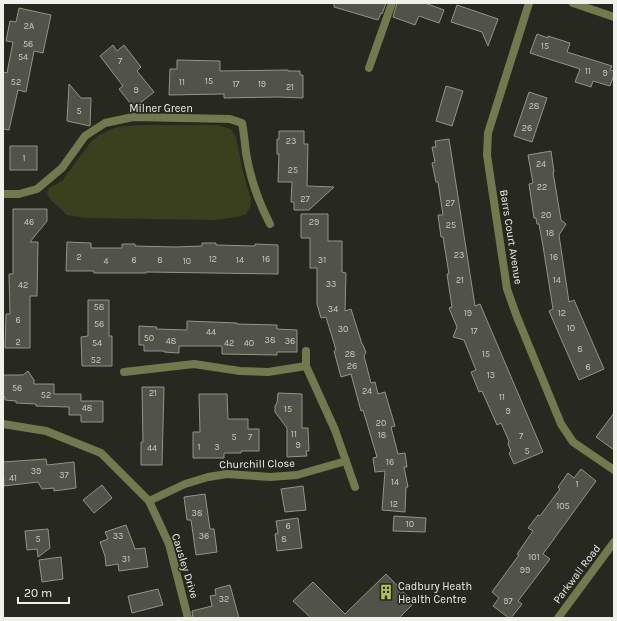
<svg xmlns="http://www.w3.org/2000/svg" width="617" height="621" font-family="Karla,sans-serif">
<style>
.green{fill:#3a3f1d}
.building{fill:#515248;stroke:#929489}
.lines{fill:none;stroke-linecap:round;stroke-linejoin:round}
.service{stroke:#72794d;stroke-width:8}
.minor{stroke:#72794d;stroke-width:8}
.tertiary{stroke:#72794d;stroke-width:8}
.labels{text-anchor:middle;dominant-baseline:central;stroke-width:3.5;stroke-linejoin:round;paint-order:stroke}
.number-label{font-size:9px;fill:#c8c9c2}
.street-label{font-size:11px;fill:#f0f1eb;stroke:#272920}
.poi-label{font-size:11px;fill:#f0f1eb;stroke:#272920;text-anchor:start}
</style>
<rect width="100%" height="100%" fill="#272920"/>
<path class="green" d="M 142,125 L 218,125 L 231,129 L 236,137 L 243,172 L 251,199 L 250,207 L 246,214 L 237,217 L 216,220 L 86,218 L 67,215 L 50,199 L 47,193 L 49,188 L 62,181 L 90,143 L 99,135 L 117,127 Z"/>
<g class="building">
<path d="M 334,3 L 386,3 L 382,14 L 381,13 L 378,20 L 334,7 Z"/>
<path d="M 397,3 L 425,3 L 444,10 L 439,23 L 419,16 L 415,25 L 393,17 Z"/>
<path d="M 457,5 L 498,19 L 488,46 L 482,32 L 451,22 Z"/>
<path d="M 19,8 L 51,15 L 43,53 L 34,51 L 26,92 L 18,90 L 9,130 L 3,129 L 3,72 L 7,73 L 13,42 L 6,41 L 10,21 L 16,22 Z"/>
<path d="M 537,34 L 548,38 L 548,36 L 570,43 L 567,52 L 612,66 L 610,70 L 614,71 L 614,75 L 610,86 L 593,81 L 591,87 L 575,82 L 580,69 L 530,53 Z"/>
<path d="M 113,45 L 117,51 L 124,45 L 141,67 L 137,71 L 154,92 L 134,108 L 119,89 L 123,86 L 100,56 Z"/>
<path d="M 177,60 L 220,61 L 220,71 L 288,70 L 288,71 L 300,71 L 300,75 L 303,75 L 303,98 L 277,97 L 224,98 L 224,94 L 169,95 L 170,69 L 177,69 Z"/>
<path d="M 69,84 L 81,98 L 91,98 L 90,126 L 67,121 Z"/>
<path d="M 446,86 L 463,91 L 452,126 L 436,121 Z"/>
<path d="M 529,92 L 547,98 L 532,142 L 514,136 Z"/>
<path d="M 279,131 L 304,131 L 304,144 L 308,144 L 307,186 L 334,187 L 309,210 L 294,210 L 294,202 L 291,202 L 292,182 L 278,182 L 279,154 L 277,154 L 277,139 L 279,139 Z"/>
<path d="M 449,139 L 475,306 L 480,304 L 543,452 L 514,464 L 509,453 L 511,451 L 508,444 L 509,441 L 501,423 L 497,425 L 482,391 L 479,392 L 471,372 L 476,370 L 464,340 L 453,337 L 457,327 L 449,308 L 452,307 L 447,274 L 449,274 L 443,237 L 441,237 L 438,215 L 443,215 L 438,182 L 436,182 L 432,163 L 435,162 L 432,147 L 436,147 L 435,141 Z"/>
<rect x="10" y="146" width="27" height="24"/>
<path d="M 551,151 L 554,172 L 553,172 L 561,220 L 566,224 L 559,235 L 569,302 L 574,300 L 604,369 L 579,380 L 549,311 L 553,309 L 543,246 L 539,224 L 537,224 L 536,218 L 534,218 L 529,184 L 533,183 L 528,155 Z"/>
<path d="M 13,209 L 47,209 L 47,221 L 30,242 L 38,242 L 37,296 L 30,296 L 30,348 L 5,348 L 6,314 L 10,314 L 9,274 L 13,274 Z"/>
<path d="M 301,214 L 328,214 L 328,241 L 342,241 L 342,272 L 346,273 L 345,311 L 351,309 L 362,344 L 363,345 L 366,352 L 364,356 L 371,383 L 375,382 L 378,394 L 385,392 L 395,426 L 391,427 L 398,454 L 405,453 L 407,467 L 404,467 L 408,487 L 406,487 L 405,512 L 382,510 L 385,471 L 375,472 L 373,458 L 377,457 L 363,410 L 361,411 L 351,374 L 341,377 L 334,351 L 336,350 L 326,317 L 321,318 L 317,304 L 317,268 L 310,268 L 310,238 L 301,238 Z"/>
<path d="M 67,242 L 91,243 L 91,248 L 122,248 L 122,244 L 135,244 L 135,246 L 175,247 L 202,246 L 202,243 L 216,243 L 216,245 L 255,246 L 255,244 L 278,245 L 278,274 L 146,272 L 146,273 L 94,273 L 94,271 L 66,271 Z"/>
<path d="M 88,300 L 109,300 L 109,336 L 112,336 L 112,366 L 82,366 L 81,337 L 88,336 Z"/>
<path d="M 187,321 L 237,323 L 237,324 L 277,325 L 277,329 L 297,330 L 297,352 L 277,352 L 277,355 L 222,354 L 222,346 L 179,346 L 179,353 L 164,352 L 164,351 L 144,351 L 144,345 L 139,345 L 139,326 L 157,327 L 156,329 L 187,330 Z"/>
<path d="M 28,371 L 34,380 L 34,384 L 54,384 L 54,394 L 81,394 L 81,401 L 103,401 L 103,422 L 81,422 L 81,415 L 69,415 L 69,407 L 36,406 L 36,404 L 16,403 L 16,401 L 5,400 L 5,397 L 3,397 L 3,375 L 23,375 Z"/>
<path d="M 142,387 L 164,387 L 162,465 L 141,465 L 141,442 L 143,442 Z"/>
<path d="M 278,393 L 302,394 L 302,428 L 308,428 L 309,451 L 306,451 L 307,456 L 287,457 L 287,428 L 275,412 L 275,406 L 277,403 Z"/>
<path d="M 199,394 L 227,394 L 228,419 L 248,419 L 248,429 L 259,429 L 259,451 L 241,451 L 241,453 L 224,453 L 224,458 L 193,458 L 193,432 L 200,432 Z"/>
<path d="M 614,413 L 614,450 L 596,437 Z"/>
<path d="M 46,459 L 47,465 L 74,462 L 76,488 L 54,491 L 54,488 L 42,489 L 38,482 L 4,486 L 3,462 Z"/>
<path d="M 581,469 L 596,481 L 543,554 L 550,559 L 518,601 L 522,604 L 511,618 L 509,618 L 493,606 L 499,598 L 492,592 L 519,555 L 517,554 L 533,531 L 528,528 L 538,515 L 540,516 L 560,489 L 558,487 L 568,473 L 574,478 Z"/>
<path d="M 102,485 L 112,498 L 94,513 L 83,500 Z"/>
<path d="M 303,486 L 306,510 L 285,512 L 281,489 Z"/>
<path d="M 205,494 L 210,529 L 214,529 L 217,552 L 196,555 L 191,520 L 187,520 L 184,497 Z"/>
<path d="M 394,516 L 426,518 L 425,532 L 393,531 Z"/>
<path d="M 298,518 L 302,548 L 277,551 L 275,534 L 278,533 L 276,521 Z"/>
<path d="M 126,525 L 135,549 L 145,548 L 148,567 L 119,571 L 118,564 L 106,566 L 105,556 L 100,542 L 108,539 L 105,532 Z"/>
<path d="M 48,529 L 50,548 L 38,557 L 37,549 L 27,550 L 25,531 Z"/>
<path d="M 61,557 L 63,579 L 42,582 L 39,560 Z"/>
<path d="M 386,574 L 414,603 L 399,618 L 311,618 L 293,601 L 313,582 L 345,614 Z"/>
<path d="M 230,585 L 239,618 L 193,618 L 192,611 L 212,606 L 210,596 L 216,595 L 215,589 Z"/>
<path d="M 158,589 L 163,605 L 132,613 L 128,596 Z"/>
</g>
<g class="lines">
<path class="service" d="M 369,68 L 392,3"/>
<g class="minor">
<path d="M 529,3 L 488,133 L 487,155 L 507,289 L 517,317 L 561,424 L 573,442 L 614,470"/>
<path d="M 573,3 L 614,17"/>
<path d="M 3,194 L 19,194 L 37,189 L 62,168 L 85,136 L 105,123 L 133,117 L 230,119 L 242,123 C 244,133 245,143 246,153 C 250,177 259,203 270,224"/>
<path d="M 306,351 L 306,366 L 335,430 L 355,487"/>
<path d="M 124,372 L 194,364 L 240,371 L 268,372 L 306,366"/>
<path d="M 3,424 L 46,431 L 101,453 L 149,501 L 169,544 L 188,618"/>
<path d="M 149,501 L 185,484 L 208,477 L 227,474 L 270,477 L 297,475 L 346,461"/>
</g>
<path class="tertiary" d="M 558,618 L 614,542"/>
</g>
<defs>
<g id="building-bare" transform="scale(1.2)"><path d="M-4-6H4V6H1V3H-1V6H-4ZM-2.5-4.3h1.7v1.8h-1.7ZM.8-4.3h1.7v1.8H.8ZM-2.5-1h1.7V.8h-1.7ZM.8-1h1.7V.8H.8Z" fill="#b4c24a" stroke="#272920" stroke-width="2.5" paint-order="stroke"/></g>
</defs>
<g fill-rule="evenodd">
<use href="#building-bare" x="386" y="592"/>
</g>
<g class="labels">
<g class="number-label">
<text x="29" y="26">2A</text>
<text x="28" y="44">56</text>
<text x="545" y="46">15</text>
<text x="23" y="57">54</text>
<text x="120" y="61">7</text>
<text x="588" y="71">11</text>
<text x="605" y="73">9</text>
<text x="209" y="81">15</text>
<text x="16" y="82">52</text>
<text x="182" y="82">11</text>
<text x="236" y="84">17</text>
<text x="262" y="84">19</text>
<text x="290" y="87">21</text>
<text x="136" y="90">9</text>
<text x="534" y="106">28</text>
<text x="79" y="111">5</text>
<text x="527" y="128">26</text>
<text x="291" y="141">23</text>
<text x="24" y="158">1</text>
<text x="541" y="164">24</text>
<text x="293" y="170">25</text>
<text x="542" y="187">22</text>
<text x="305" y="199">27</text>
<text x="450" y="203">27</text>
<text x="546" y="215">20</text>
<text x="29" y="222">46</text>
<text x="314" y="222">29</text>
<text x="451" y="225">25</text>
<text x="550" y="233">18</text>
<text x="459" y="255">23</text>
<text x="79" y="257">2</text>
<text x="554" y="257">16</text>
<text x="213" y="259">12</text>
<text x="266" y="259">16</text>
<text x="134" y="260">6</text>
<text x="160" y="260">8</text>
<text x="240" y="260">14</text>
<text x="322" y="260">31</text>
<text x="106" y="261">4</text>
<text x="187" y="261">10</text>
<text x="460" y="280">21</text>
<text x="557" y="280">14</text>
<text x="331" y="284">33</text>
<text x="23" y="285">42</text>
<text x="99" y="307">58</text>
<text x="333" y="309">34</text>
<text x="468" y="313">19</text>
<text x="562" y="313">12</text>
<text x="18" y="320">6</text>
<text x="99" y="324">56</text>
<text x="571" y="328">10</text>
<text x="343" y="329">30</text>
<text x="474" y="331">17</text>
<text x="211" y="332">44</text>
<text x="149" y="338">50</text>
<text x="270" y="340">38</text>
<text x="171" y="341">48</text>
<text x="290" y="341">36</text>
<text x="18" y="342">2</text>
<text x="97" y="343">54</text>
<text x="229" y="343">42</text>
<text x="249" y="343">40</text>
<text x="580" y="349">8</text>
<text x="350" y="354">28</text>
<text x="486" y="354">15</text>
<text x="96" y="360">52</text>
<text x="352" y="366">26</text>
<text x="588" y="367">6</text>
<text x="491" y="375">13</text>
<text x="17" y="388">56</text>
<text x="367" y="391">24</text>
<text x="153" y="393">21</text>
<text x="46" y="395">52</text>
<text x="502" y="397">11</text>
<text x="87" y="408">48</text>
<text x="288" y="409">15</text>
<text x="508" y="411">9</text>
<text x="381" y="423">20</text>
<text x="294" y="434">11</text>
<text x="382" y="435">18</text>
<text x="521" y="436">7</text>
<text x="234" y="437">5</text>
<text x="250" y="437">7</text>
<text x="298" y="445">9</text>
<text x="199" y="447">1</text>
<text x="217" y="447">3</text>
<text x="152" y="448">44</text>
<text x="527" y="451">5</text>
<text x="390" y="462">16</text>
<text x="36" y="471">39</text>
<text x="64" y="475">37</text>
<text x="13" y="478">41</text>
<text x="395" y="482">14</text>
<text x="577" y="484">1</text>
<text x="394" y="504">12</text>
<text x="563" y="506">105</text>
<text x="197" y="513">38</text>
<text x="410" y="524">10</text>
<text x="288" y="526">6</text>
<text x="118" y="536">33</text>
<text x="204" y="536">36</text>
<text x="38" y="539">5</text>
<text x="284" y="539">8</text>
<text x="534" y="557">101</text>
<text x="126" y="559">31</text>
<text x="525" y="570">99</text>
<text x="224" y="599">32</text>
<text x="508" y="601">97</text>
</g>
<g class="street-label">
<text x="161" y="108">Milner Green</text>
<text transform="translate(511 237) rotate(81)">Barrs Court Avenue</text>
<text transform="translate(257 464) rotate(-1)">Churchill Close</text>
<text transform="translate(185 566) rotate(73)">Causley Drive</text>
<text transform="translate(577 574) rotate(-53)">Parkwall Road</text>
</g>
<g class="poi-label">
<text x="398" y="586">Cadbury Heath<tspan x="398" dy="13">Health Centre</tspan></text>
</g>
</g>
<rect width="617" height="621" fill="none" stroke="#f0f1eb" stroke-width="8"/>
<path d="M18 597v6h51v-6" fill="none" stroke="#f0f1eb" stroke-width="2"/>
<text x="24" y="597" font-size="12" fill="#f0f1eb" stroke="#272920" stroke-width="3" paint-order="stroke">20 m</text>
</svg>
